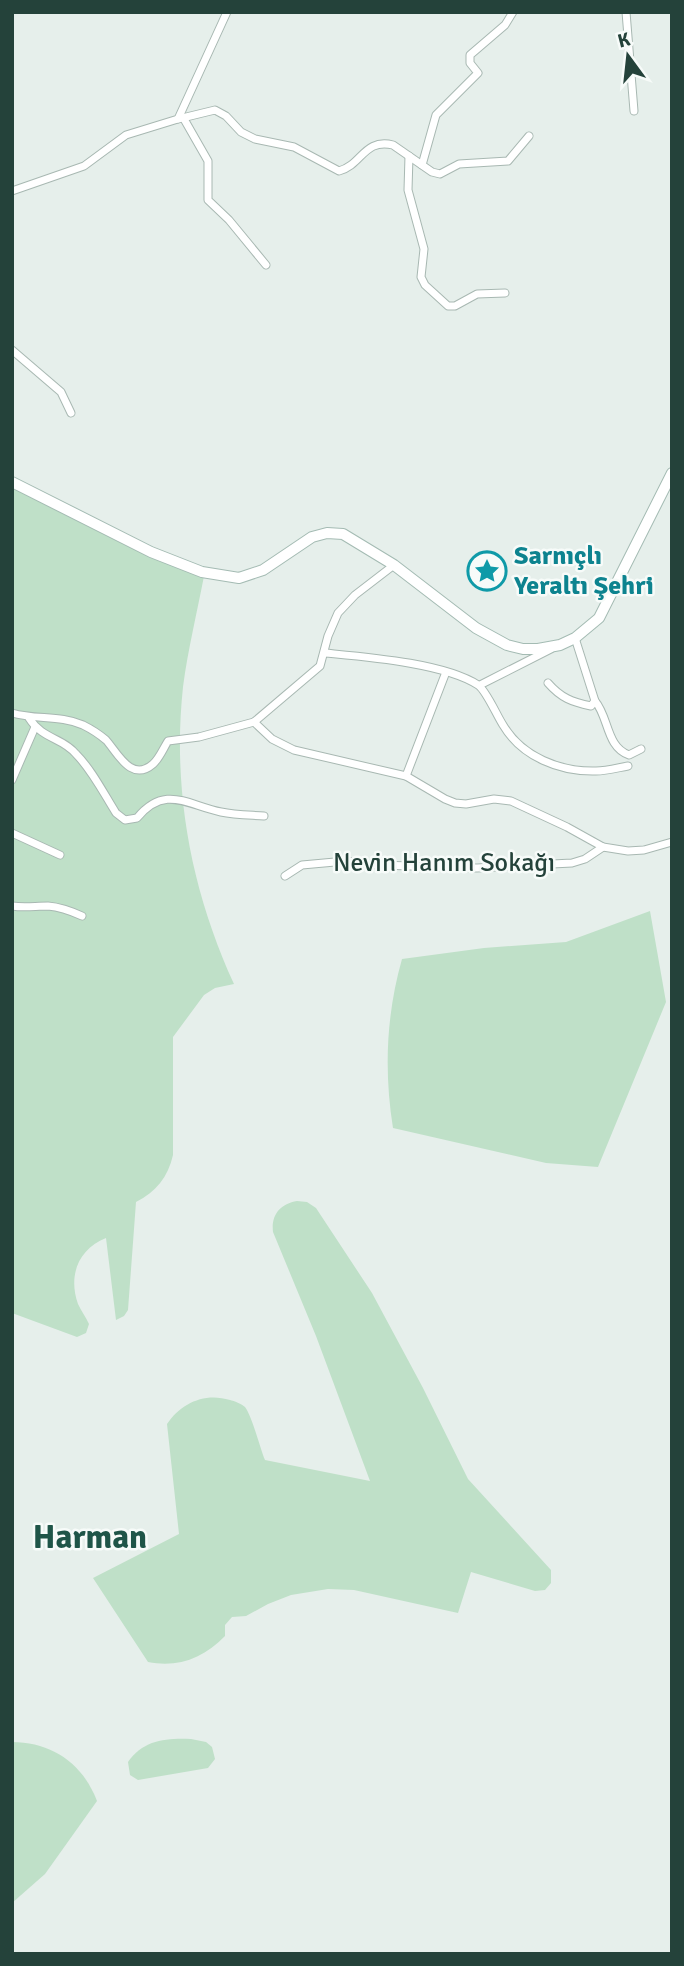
<svg xmlns="http://www.w3.org/2000/svg" width="684" height="1966" font-family="Signika,sans-serif">
<style>
.green{fill:#bfe0c8}
.lines{fill:none;stroke-linecap:round;stroke-linejoin:round}
.street-casing{stroke:#a8b8b2;stroke-width:9}
.secondary-casing{stroke:#a4bbb3;stroke-width:12}
.street{stroke:#fff;stroke-width:7}
.secondary{stroke:#fff;stroke-width:10}
.labels{text-anchor:middle;dominant-baseline:central;stroke-width:5;stroke-linejoin:round;paint-order:stroke}
.culture-label{font-size:26px;font-weight:bold;fill:#0d838f;stroke:#f7fbf9;text-anchor:start}
.street-label{font-size:26px;fill:#24423a;stroke:#f7fbf9}
.district-label{font-size:33px;font-weight:bold;fill:#1f5548;stroke:#f7fbf9}
</style>
<rect width="100%" height="100%" fill="#e6efeb"/>
<g class="green">
<path d="M 12,483 L 204,576 C 197,613 188,649 183,687 C 172,790 191,890 234,984 L 215,988 L 204,995 L 173,1037 L 173,1155 C 168,1177 156,1192 136,1202 L 128,1310 L 124,1316 L 116,1320 L 106,1238 C 78,1249 68,1276 78,1304 C 81,1311 86,1317 89,1324 L 86,1333 L 77,1337 L 12,1313 Z"/>
<path d="M 650,911 L 666,1002 L 598,1167 L 546,1163 L 393,1128 C 384,1071 386,1016 402,959 L 484,948 L 566,942 Z"/>
<path d="M 297,1201 L 307,1202 L 316,1208 L 372,1293 L 423,1388 L 468,1479 L 551,1570 L 551,1583 L 545,1590 L 535,1591 L 471,1572 L 458,1613 L 354,1590 L 328,1589 L 291,1595 L 268,1604 L 246,1616 L 232,1617 L 225,1625 L 225,1636 C 204,1658 178,1668 148,1662 L 93,1578 L 179,1534 L 167,1424 C 181,1403 205,1392 230,1400 C 234,1401 242,1404 245,1407 C 252,1416 260,1448 265,1460 L 370,1481 L 316,1336 L 273,1232 C 271,1215 280,1204 297,1201 Z"/>
<path d="M 191,1739 L 206,1742 L 212,1747 L 215,1759 L 208,1768 L 138,1780 L 130,1775 L 128,1762 C 143,1740 166,1738 191,1739 Z"/>
<path d="M 12,1742 C 52,1742 83,1764 97,1801 L 45,1874 L 12,1903 Z"/>
</g>
<g class="lines">
<g class="street-casing">
<g id="street">
<path d="M 626,12 L 634,111"/>
<path d="M 178,119 L 215,110 L 226,116 L 241,132 L 255,139 L 294,147 L 339,171 C 362,165 364,138 393,145 L 432,172 L 440,174 L 459,164 L 508,161 L 529,136"/>
<path d="M 184,119 L 208,161 L 208,200 L 229,220 L 266,265"/>
<path d="M 409,156 L 408,190 L 424,249 L 421,277 L 425,285 L 448,306 L 455,306 L 477,294 L 505,293"/>
<path d="M 422,165 L 436,115 L 478,73 L 470,63 L 470,55 L 505,25 L 513,12"/>
<path d="M 12,191 L 84,166 L 126,135 L 178,119 L 227,12"/>
<path d="M 12,350 L 61,392 L 71,413"/>
<path d="M 575,638 L 595,701 C 609,717 606,747 629,755 L 641,749"/>
<path d="M 325,653 C 366,657 444,663 478,685 C 486,690 497,716 503,725 C 522,757 560,772 596,771 C 606,771 617,768 628,766"/>
<path d="M 548,683 C 561,698 572,702 591,706 L 595,701"/>
<path d="M 480,685 L 551,649"/>
<path d="M 12,713 C 36,720 60,715 83,725 C 91,729 99,734 106,740 C 117,752 131,783 153,764 C 159,759 163,749 168,741 L 199,737 L 254,722 L 320,666 L 328,636 L 338,613 L 355,595 L 394,565"/>
<path d="M 29,718 C 43,740 62,737 76,754 C 92,770 104,794 116,813 L 125,820 L 137,818 C 165,784 187,805 221,812 C 235,815 250,815 264,816"/>
<path d="M 254,722 L 272,739 L 294,750 L 406,776 L 445,799 L 455,803 L 466,804 L 494,799 L 511,801 L 567,827 L 603,847 L 628,851 L 644,850 L 672,842"/>
<path d="M 406,776 L 446,672"/>
<path d="M 12,780 L 35,727"/>
<path d="M 12,833 L 60,855"/>
<path d="M 285,876 L 302,865 L 346,861 L 378,865 L 477,868 L 572,863 L 585,859 L 603,847"/>
<path d="M 12,906 C 25,908 35,906 48,906 C 60,907 71,911 82,916"/>
</g>
</g>
<g class="secondary-casing">
<path id="secondary" d="M 12,482 L 151,552 L 202,572 L 239,578 L 263,570 L 312,537 L 327,533 L 343,534 L 394,565 L 476,628 L 507,645 L 523,649 L 538,649 L 560,645 L 575,638 L 599,618 L 672,473"/>
</g>
<use href="#street" class="street"/>
<use href="#secondary" class="secondary"/>
</g>
<defs>
<g id="sight-ring" transform="scale(2.0125)"><circle r="9.5" fill="#f7fbf9" stroke="#0f9aa8" stroke-width="1.5"/><path d="M0-6L1.8-2.2L6-1.7L2.9 1.2L3.7 5.4L0 3.3L-3.7 5.4L-2.9 1.2L-6-1.7L-1.8-2.2Z" fill="#0f9aa8"/></g>
</defs>
<g fill-rule="evenodd">
<use href="#sight-ring" x="487" y="571"/>
</g>
<g class="labels">
<g class="culture-label">
<text x="514" y="556">Sarnıçlı<tspan x="514" dy="30">Yeraltı Şehri</tspan></text>
</g>
<g class="street-label">
<text x="444" y="863">Nevin Hanım Sokağı</text>
</g>
<g class="district-label">
<text x="90" y="1537">Harman</text>
</g>
</g>
<rect width="684" height="1966" fill="none" stroke="#24423a" stroke-width="28"/>
<g transform="translate(628 56) rotate(345)" stroke="#f7fbf9" stroke-width="5" paint-order="stroke">
<path d="M0-5L12 26L0 18L-12 26Z" fill="#24423a"/>
<text y="-10" font-size="19" font-weight="bold" text-anchor="middle" fill="#24423a">K</text>
</g>
</svg>
